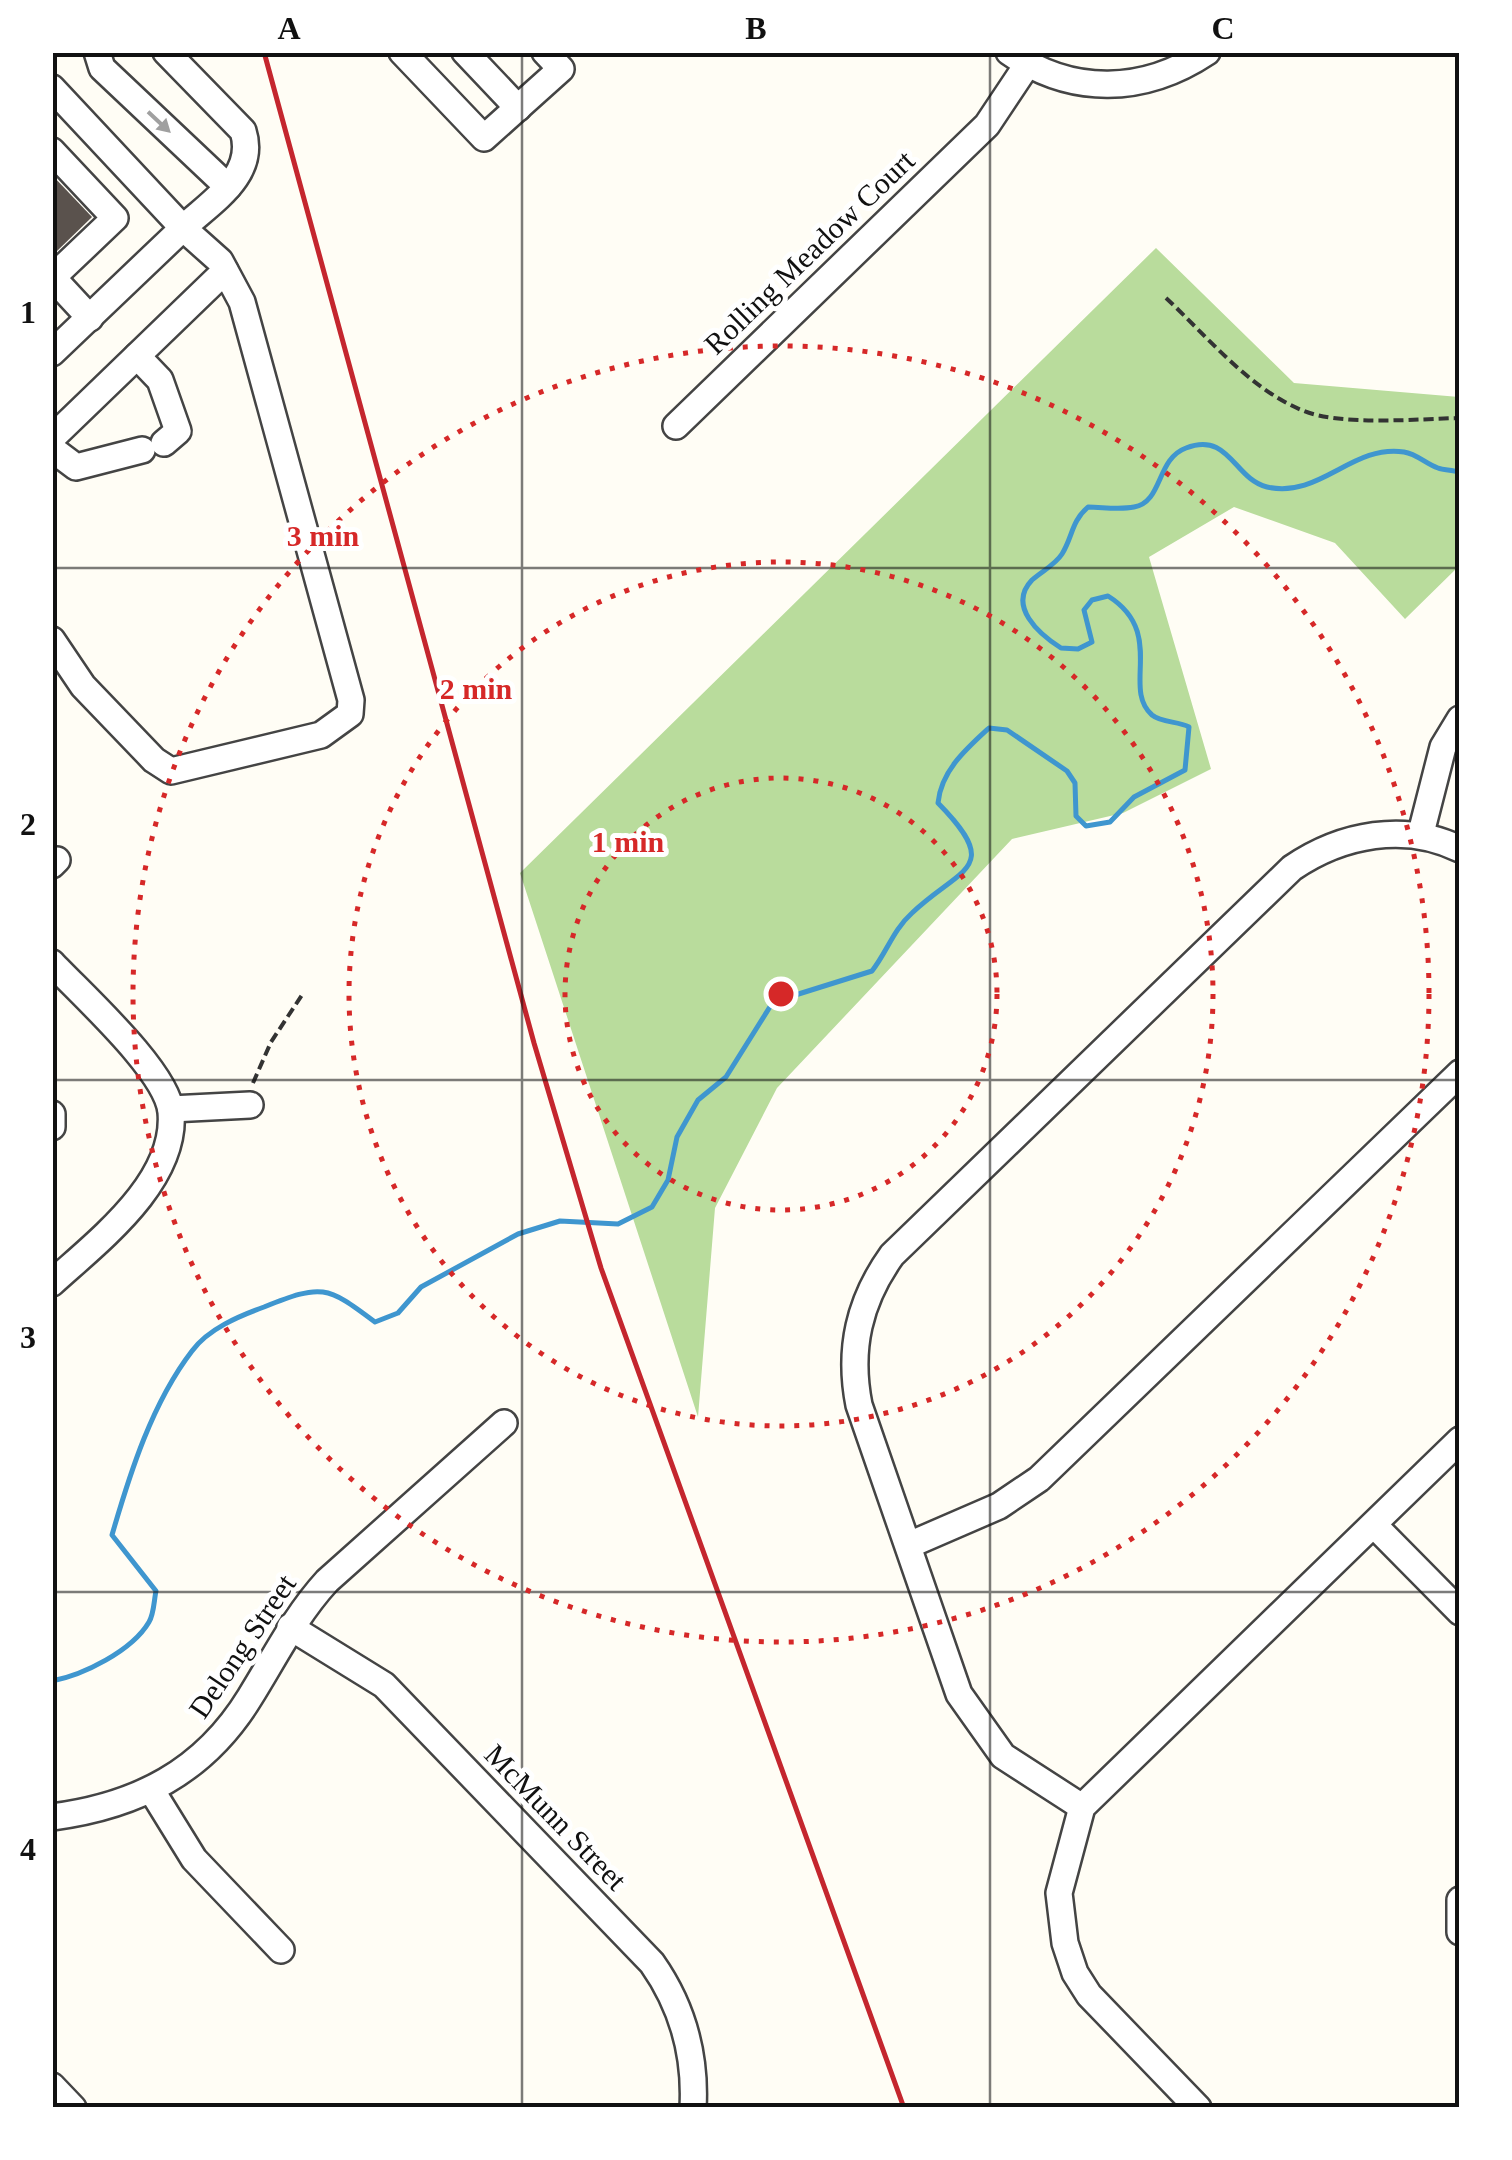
<svg xmlns="http://www.w3.org/2000/svg" width="1512" height="2160" font-family="Georgia,serif">
<style>
.forest{fill:#b9dc9c}
.lines{fill:none;stroke-linecap:round;stroke-linejoin:round}
.stream{stroke:#3f96cf;stroke-width:5}
.building{fill:#5a524d}
.minor-casing{stroke:#444;stroke-width:30}
.path{stroke:#333;stroke-width:4;stroke-dasharray:10 5;stroke-linecap:butt}
.minor{stroke:#fff;stroke-width:25}
.rail{stroke:#c4262e;stroke-width:5}
.oneway{fill:#a0a0a0}
.grid{fill:none;stroke:#111;stroke-width:2.5;stroke-opacity:0.55}
.ring{fill:none;stroke:#d62828;stroke-width:5;stroke-dasharray:5 10}
.labels{text-anchor:middle;dominant-baseline:central;stroke-width:10;stroke-linejoin:round;paint-order:stroke}
.street-label{font-size:30px;fill:#111;stroke:#fff}
.centre{fill:#d62828;stroke:#fff;stroke-width:5}
.ring-label{font-size:30px;text-anchor:middle;font-weight:bold;fill:#d62828;stroke:#fff;stroke-width:10;stroke-linejoin:round;paint-order:stroke}
.neatline{fill:none;stroke:#111;stroke-width:4}
.grid-label{font-size:32px;text-anchor:middle;font-weight:bold;fill:#111}
</style>
<rect width="100%" height="100%" fill="#fffdf5"/>
<path class="forest" d="M 1156,248 L 1294,383 L 1459,397 L 1459,566 L 1405,619 L 1335,543 L 1234,507 L 1149,557 L 1211,769 L 1123,813 L 1012,839 L 777,1088 L 715,1208 L 698,1417 L 520,873 Z"/>
<g class="lines">
<path class="stream" d="M 52,1681 C 83,1675 132,1651 149,1622 C 154,1614 154,1600 156,1591 L 112,1535 C 130,1473 152,1403 192,1351 C 208,1329 239,1316 264,1307 C 322,1284 326,1285 375,1322 L 398,1313 L 421,1287 L 518,1234 L 560,1221 L 618,1224 L 652,1207 L 668,1180 L 677,1137 L 698,1100 L 726,1077 L 773,1002 L 872,971 C 887,952 893,930 912,913 C 960,867 1004,870 938,803 C 941,771 966,749 989,728 L 1007,730 L 1067,771 L 1075,783 L 1076,816 L 1086,826 L 1110,822 L 1134,797 L 1185,770 L 1189,727 C 1178,721 1162,723 1152,715 C 1121,688 1167,633 1108,596 L 1092,600 L 1084,610 L 1092,642 L 1078,649 L 1061,648 C 1039,634 1007,606 1032,580 C 1042,571 1055,565 1062,554 C 1073,536 1071,522 1088,507 C 1102,507 1119,510 1134,507 C 1163,502 1156,459 1186,448 C 1229,431 1234,479 1267,487 C 1320,499 1352,444 1404,452 C 1417,454 1426,464 1438,468 C 1445,471 1452,469 1460,473"/>
</g>
<path class="building" d="M 52,175 L 92,217 L 56,252 L 52,249 Z"/>
<g class="lines">
<g class="minor-casing">
<g id="minor">
<path d="M 97,52 L 102,68 L 228,187"/>
<path d="M 402,52 L 484,138 L 561,69 L 545,52"/>
<path d="M 465,52 L 518,108"/>
<path d="M 1009,52 C 1072,96 1144,94 1207,52"/>
<path d="M 52,88 L 183,228 L 52,353"/>
<path d="M 52,151 L 115,218 L 53,277"/>
<path d="M 52,277 L 90,318"/>
<path d="M 137,356 L 160,380 L 178,431 L 164,443"/>
<path d="M 676,426 L 987,125 L 1027,65"/>
<path d="M 52,438 L 225,271"/>
<path d="M 52,449 L 76,467 L 142,450"/>
<path d="M 52,640 L 83,686 L 154,760 L 171,771 L 321,735 L 350,714 L 351,700 L 242,302 L 220,261 L 183,228 C 212,201 257,175 243,131 L 166,52"/>
<path d="M 1421,833 L 1443,747 L 1460,719"/>
<path d="M 52,865 L 57,860"/>
<path d="M 52,963 C 82,995 167,1071 171,1112 C 177,1182 98,1241 52,1283"/>
<path d="M 171,1109 L 250,1105"/>
<path d="M 52,1114 L 52,1127"/>
<path d="M 1374,1525 L 1460,1612"/>
<path d="M 909,1545 L 999,1506 L 1039,1479 L 1460,1073"/>
<path d="M 290,1627 L 384,1685 L 652,1963 C 683,2007 696,2054 693,2108"/>
<path d="M 152,1791 L 194,1859 L 281,1950"/>
<path d="M 1082,1807 L 1003,1756 L 959,1694 L 859,1405 C 848,1349 859,1301 892,1255 L 1292,868 C 1342,834 1405,822 1460,849"/>
<path d="M 52,1817 C 137,1806 204,1772 250,1697 C 275,1657 295,1616 327,1581 L 504,1423"/>
<path d="M 1460,1900 L 1460,1932"/>
<path d="M 52,2086 L 73,2108"/>
<path d="M 1198,2108 L 1089,1995 L 1075,1973 L 1065,1943 L 1059,1893 L 1082,1807 L 1460,1440"/>
</g>
</g>
<g class="path">
<path d="M 1166,298 C 1207,336 1250,390 1304,411 C 1341,426 1418,419 1460,418"/>
<path d="M 253,1083 L 271,1042 L 302,995"/>
</g>
<use href="#minor" class="minor"/>
<path class="rail" d="M 264,52 L 534,1043 L 601,1268 L 904,2108"/>
</g>
<defs><path id="oneway-solid" d="M-6-.8H1V-3.2L6.5 0L1 3.2V.8H-6Z" transform="scale(2.5)"/></defs>
<use class="oneway" href="#oneway-solid" transform="translate(159 122) rotate(43)"/>
<path class="grid" d="M 522,52 L 522,2108M 990,52 L 990,2108M 52,568 L 1460,568M 52,1080 L 1460,1080M 52,1592 L 1460,1592"/>
<g class="ring">
<circle cx="781" cy="994" r="216"/>
<circle cx="781" cy="994" r="432"/>
<circle cx="781" cy="994" r="648"/>
</g>
<g class="labels">
<g class="street-label">
<text transform="translate(809 252) rotate(-44)">Rolling Meadow Court</text>
<text transform="translate(242 1646) rotate(-56)">Delong Street</text>
<text transform="translate(556 1817) rotate(46)">McMunn Street</text>
</g>
</g>
<circle cx="781" cy="994" r="15" class="centre"/>
<g class="ring-label">
<text x="323" y="546">3 min</text>
<text x="476" y="699">2 min</text>
<text x="628" y="852">1 min</text>
</g>
<rect width="1512" height="2160" fill="none" stroke="#ffffff" stroke-width="110"/>
<rect x="55" y="55" width="1402" height="2050" class="neatline"/>
<g class="grid-label">
<text x="289" y="39">A</text>
<text x="756" y="39">B</text>
<text x="1223" y="39">C</text>
<text x="28" y="323">1</text>
<text x="28" y="835">2</text>
<text x="28" y="1348">3</text>
<text x="28" y="1860">4</text>
</g>
</svg>
